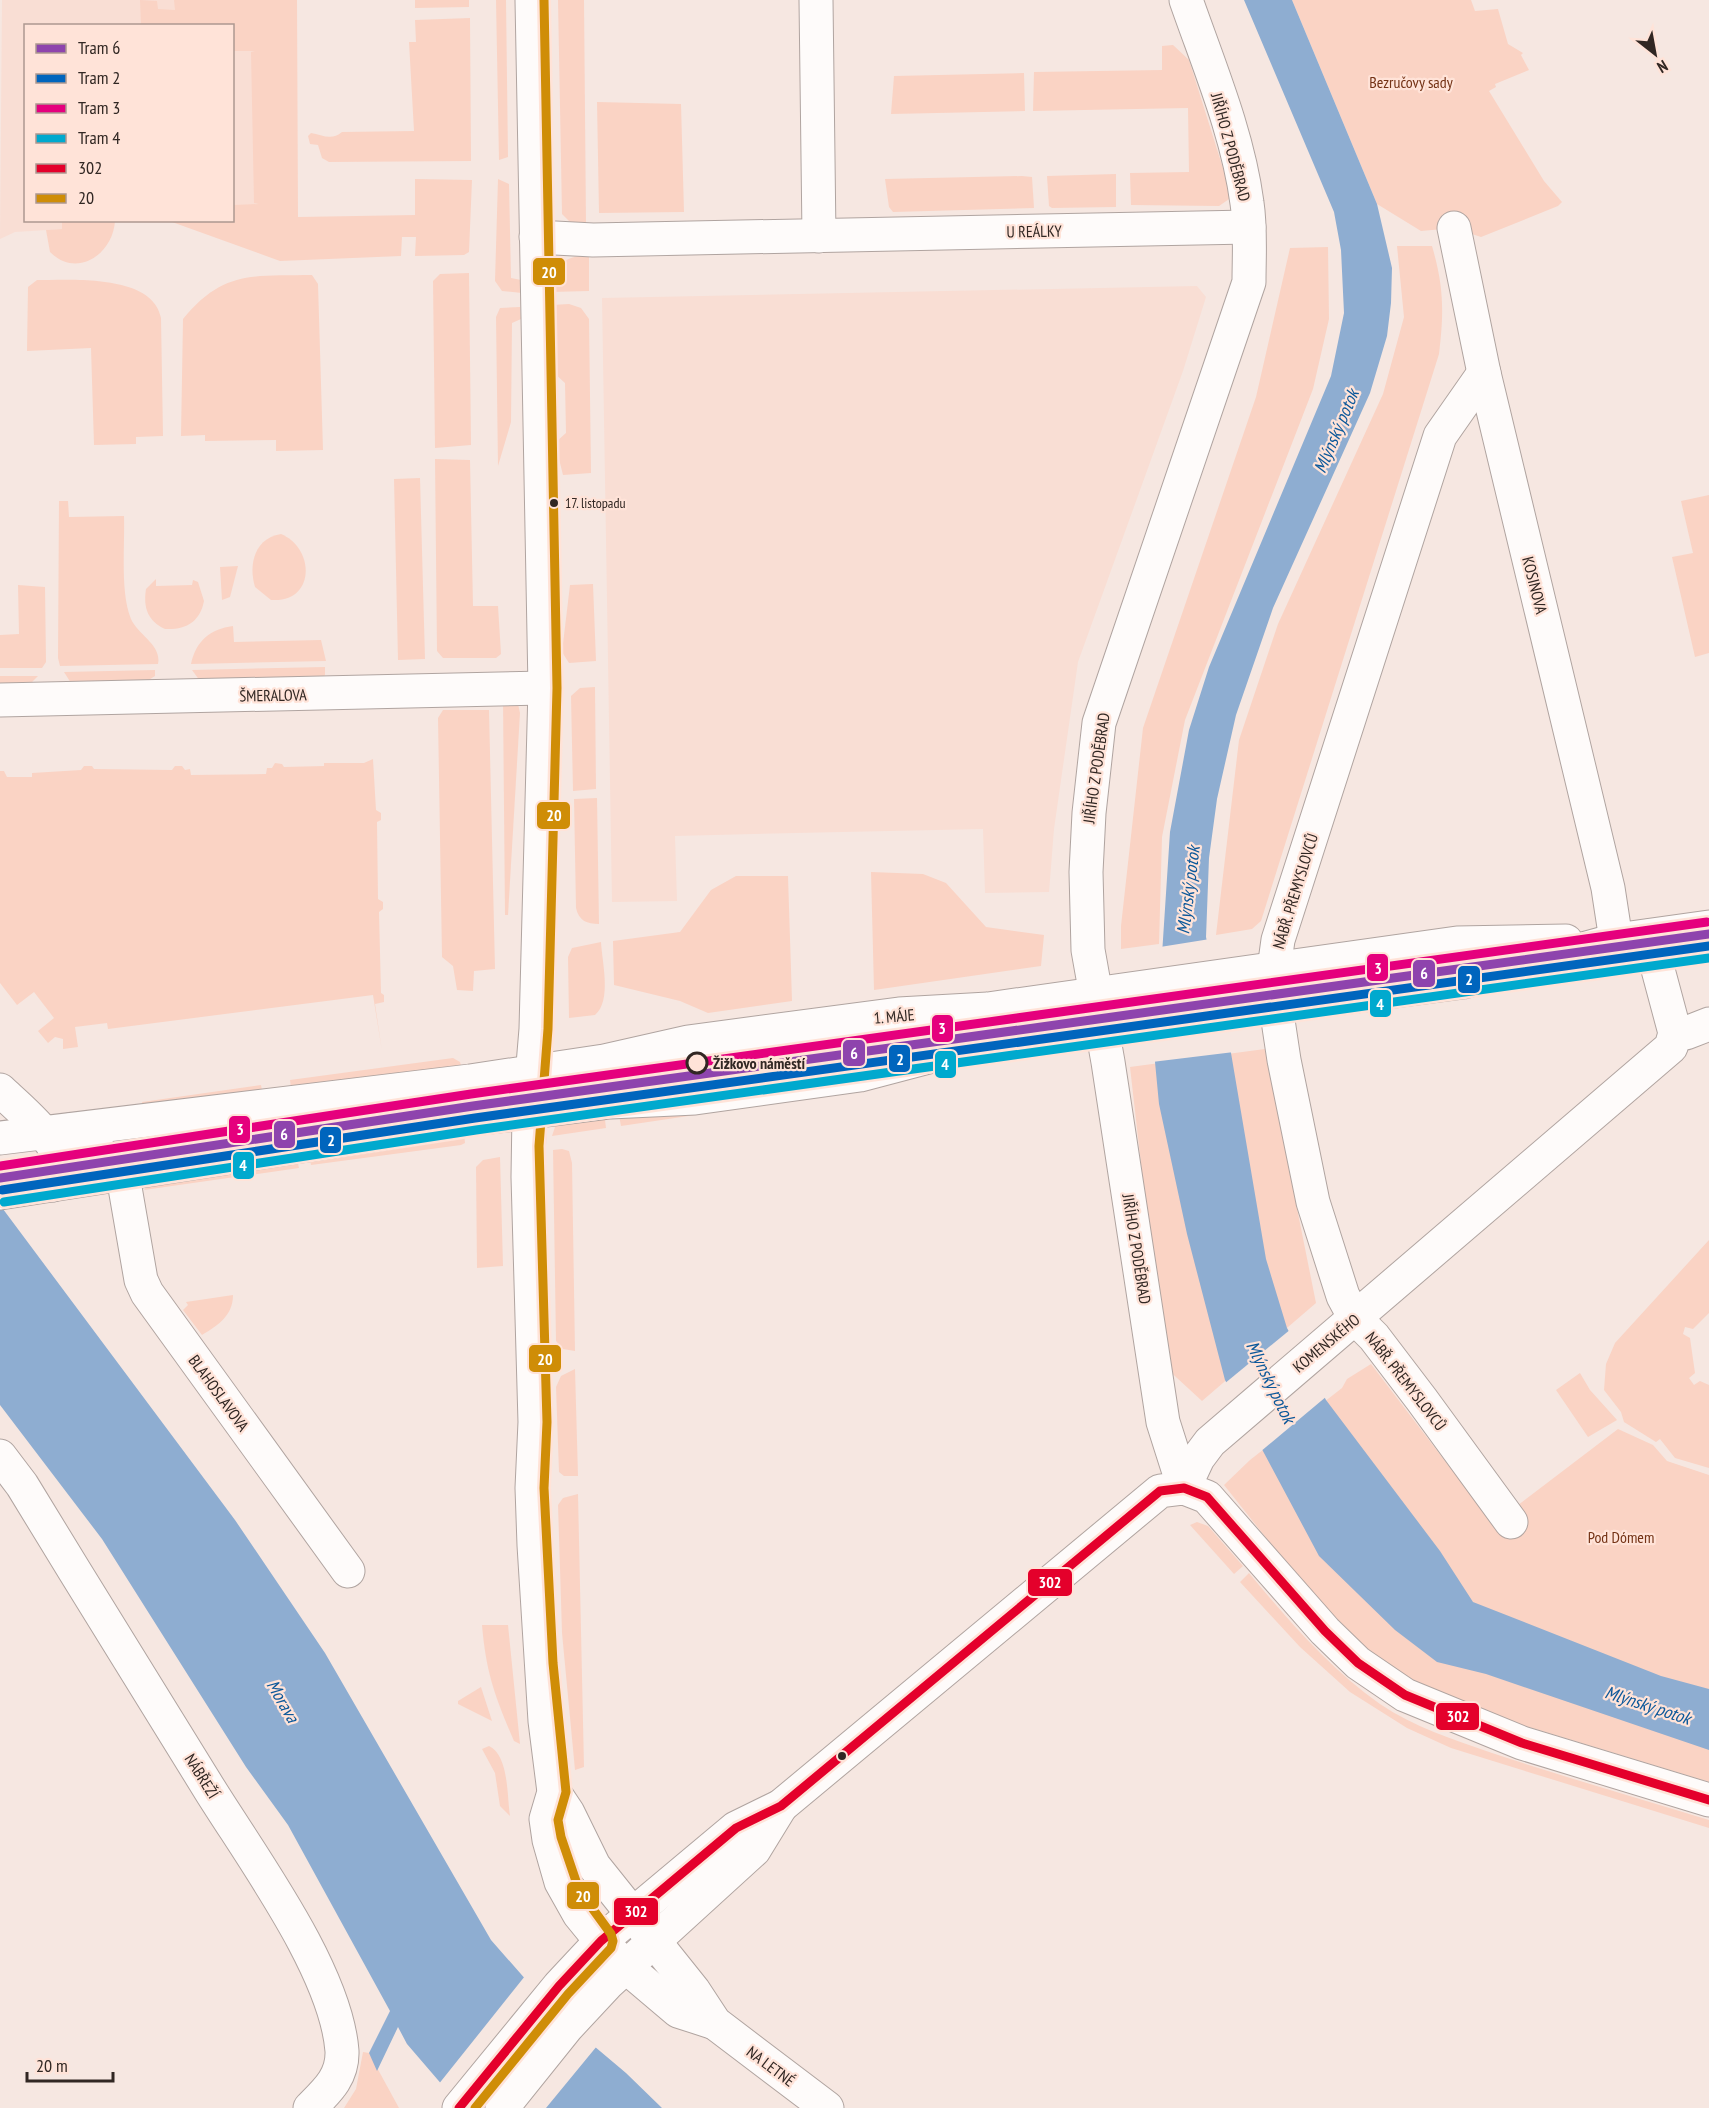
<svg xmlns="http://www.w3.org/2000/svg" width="1709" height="2108" font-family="'PT Sans Narrow',sans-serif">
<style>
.built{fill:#f9ded4}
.green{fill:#fad3c4}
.water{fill:#8eadd1}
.pier{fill:#f6e7e1}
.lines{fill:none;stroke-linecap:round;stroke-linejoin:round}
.minor-casing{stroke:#b0a4a0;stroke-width:35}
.major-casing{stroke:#b0a4a0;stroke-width:35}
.minor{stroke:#fefbfa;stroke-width:33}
.major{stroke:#fefbfa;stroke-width:33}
.bus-1-casing{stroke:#ffe3d8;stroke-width:14}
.bus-2-casing{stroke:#ffe3d8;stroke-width:14}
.bus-1{stroke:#e4002b;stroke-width:9}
.bus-2{stroke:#cf8d07;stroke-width:9}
.tram-1-casing{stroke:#ffe3d8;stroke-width:14}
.tram-2-casing{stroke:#ffe3d8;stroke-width:14}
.tram-3-casing{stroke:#ffe3d8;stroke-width:14}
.tram-4-casing{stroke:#ffe3d8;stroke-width:14}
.tram-1{stroke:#8e44ad;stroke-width:9}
.tram-2{stroke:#0065bd;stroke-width:9}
.tram-3{stroke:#e5007d;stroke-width:9}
.tram-4{stroke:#00a9ce;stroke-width:9}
.bus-dot{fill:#312723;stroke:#ffe3d8;stroke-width:2}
.stop-dot{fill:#ffe3d8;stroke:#312723;stroke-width:3}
.labels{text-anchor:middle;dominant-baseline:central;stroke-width:4.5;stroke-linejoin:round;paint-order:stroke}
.bus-label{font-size:14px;fill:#312723;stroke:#ffe3d8;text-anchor:start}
.park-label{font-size:16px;fill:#743215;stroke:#ffe3d8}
.street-label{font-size:16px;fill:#312723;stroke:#ffe3d8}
.stop-label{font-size:16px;font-weight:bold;fill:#312723;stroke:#ffe3d8;text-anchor:start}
.water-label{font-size:18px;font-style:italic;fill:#0c589a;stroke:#ffe3d8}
.line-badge{stroke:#ffe3d8;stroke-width:2}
.badge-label{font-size:16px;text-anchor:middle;font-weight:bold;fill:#fff}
</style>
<rect width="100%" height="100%" fill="#f6e7e1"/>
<g class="built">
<path d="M 2,0 L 294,0 L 297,204 L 233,205 L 232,26 L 26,26 L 26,220 L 81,221 L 63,229 L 15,232 L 0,239 Z"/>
<path d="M 1197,286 L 1206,297 L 1183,371 L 1078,662 L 1054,829 L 1049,892 L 985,893 L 983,829 L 796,833 L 675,836 L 677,901 L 612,902 L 602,298 Z"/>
</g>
<g class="green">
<path d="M 140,0 L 157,1 L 158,9 L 175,10 L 174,0 L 297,0 L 298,217 L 415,215 L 415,179 L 472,180 L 469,252 L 464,255 L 415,256 L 416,237 L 402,237 L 401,256 L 280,261 L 172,222 L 157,221 L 232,220 L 233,205 L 259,204 L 254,203 L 251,52 L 255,51 L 233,51 L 232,26 L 141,25 Z"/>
<path d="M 415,0 L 469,0 L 469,7 L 415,8 Z"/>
<path d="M 496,0 L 506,0 L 508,157 L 499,160 Z"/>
<path d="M 558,0 L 584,0 L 586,224 L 571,223 L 562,214 Z"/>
<path d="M 1292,0 L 1471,0 L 1475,11 L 1498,9 L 1508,44 L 1523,53 L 1521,55 L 1529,70 L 1495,84 L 1496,87 L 1489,91 L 1544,181 L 1562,202 L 1558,206 L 1481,237 L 1454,228 L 1421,231 L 1377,204 Z"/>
<path d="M 470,18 L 471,161 L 329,162 L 322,158 L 318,145 L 310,144 L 308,136 L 311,133 C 322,135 332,141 342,132 L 414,131 L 409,42 L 416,42 L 415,20 Z"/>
<path d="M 1173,45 L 1189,60 L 1232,197 L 1219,206 L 1131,205 L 1130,173 L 1189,172 L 1188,108 L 1033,111 L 1034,72 L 1162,70 L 1162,46 Z"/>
<path d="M 1024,73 L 1025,111 L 891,114 L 894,76 Z"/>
<path d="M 597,102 L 681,104 L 684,212 L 599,213 Z"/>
<path d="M 1116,174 L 1116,207 L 1052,208 L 1049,206 L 1047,176 Z"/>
<path d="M 1022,176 L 1032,177 L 1034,208 L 893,212 L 889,207 L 885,179 Z"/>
<path d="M 498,179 L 509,184 L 511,278 L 521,280 L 522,293 L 502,291 L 495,281 Z"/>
<path d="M 115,221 C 113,254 77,279 50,252 L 46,230 L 62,229 L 62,222 Z"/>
<path d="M 1397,246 L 1432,246 C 1444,287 1444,312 1439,354 L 1261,921 L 1252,929 L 1216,935 L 1239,740 L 1278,624 L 1383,394 L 1404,317 Z"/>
<path d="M 1328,247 L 1329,319 L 1313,389 L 1185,720 L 1162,837 L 1159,944 L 1121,949 L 1121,926 L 1143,728 L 1256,397 L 1290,248 Z"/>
<path d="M 589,255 L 589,291 L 551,292 C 555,265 561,257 589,255 Z"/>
<path d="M 469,273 L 471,445 L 435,448 L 433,281 L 440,274 Z"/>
<path d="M 312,275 L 318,284 L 323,450 L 276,451 L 276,440 L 205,441 L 205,435 L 181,436 L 183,319 C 223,270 253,276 312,275 Z"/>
<path d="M 37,280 C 72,280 153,274 161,318 L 163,436 L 136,437 L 136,444 L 94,445 L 91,348 L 27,351 L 28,287 Z"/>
<path d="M 569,304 L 581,308 L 589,319 L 591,473 L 563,475 L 556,447 L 556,442 L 566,433 L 565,383 L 552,371 L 552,305 Z"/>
<path d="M 520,307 L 521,319 L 512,323 L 511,422 L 498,466 L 496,317 L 500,308 Z"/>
<path d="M 435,459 L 470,460 L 473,606 L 498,606 L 501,654 L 496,658 L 443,658 L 437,651 Z"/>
<path d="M 420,478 L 425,659 L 398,660 L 394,479 Z"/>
<path d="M 1709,495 L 1709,653 L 1695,657 L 1672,557 L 1693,553 L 1681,501 Z"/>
<path d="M 59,501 L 68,501 L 69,517 L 124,516 C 125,546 120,592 131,619 C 138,635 162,645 158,664 L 60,666 L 58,658 Z"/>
<path d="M 281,534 C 315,548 316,603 271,600 L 255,587 C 248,564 255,538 281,534 Z"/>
<path d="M 238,566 L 230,597 L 222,600 L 220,567 Z"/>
<path d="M 156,579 L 156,586 L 192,585 L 193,580 L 198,582 L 204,601 C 200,622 186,630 165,629 C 148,621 143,608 146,589 Z"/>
<path d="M 593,584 L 596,661 L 569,663 L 562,652 L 570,585 Z"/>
<path d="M 18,585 L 45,587 L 46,662 L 42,668 L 0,668 L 0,635 L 19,634 Z"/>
<path d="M 233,626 L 234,642 L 321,640 L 326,661 L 191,664 C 196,641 210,629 233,626 Z"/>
<path d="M 325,667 L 325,675 L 323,677 L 200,681 L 192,670 Z"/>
<path d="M 155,670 L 155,676 L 147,681 L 71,683 L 64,672 Z"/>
<path d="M 0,676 L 38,676 L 31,683 L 0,685 Z"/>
<path d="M 595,687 L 596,789 L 573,791 L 571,696 L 580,688 Z"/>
<path d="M 503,700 L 518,704 L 520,713 L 508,915 L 505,915 Z"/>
<path d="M 443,710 L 489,710 L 495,969 L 474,971 L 473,991 L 457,990 L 453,966 L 442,957 L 438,718 Z"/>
<path d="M 373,759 L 376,810 L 381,813 L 381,820 L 377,822 L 378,899 L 383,902 L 383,909 L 379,912 L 381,993 L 384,995 L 384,1002 L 375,1004 L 382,1051 L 373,995 L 108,1029 L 107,1023 L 75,1027 L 78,1047 L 63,1049 L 63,1039 L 55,1037 L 48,1043 L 38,1031 L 54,1018 L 34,992 L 17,1005 L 0,983 L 0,771 L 4,771 L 7,777 L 32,777 L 32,773 L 81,770 L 84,766 L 92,766 L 94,769 L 172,770 L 175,766 L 182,766 L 185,770 L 190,769 L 191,775 L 266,774 L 267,768 L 272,768 L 275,763 L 282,764 L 284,767 L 324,766 L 324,763 L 364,763 Z"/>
<path d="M 597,798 L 599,924 C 587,924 579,921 576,908 L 574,799 Z"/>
<path d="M 871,872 L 923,874 L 946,883 L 986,927 L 1044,935 L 1041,966 L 874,990 Z"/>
<path d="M 736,876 L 788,876 L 792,1001 L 708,1013 L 680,1001 L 614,985 L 613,941 L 680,932 L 711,890 Z"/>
<path d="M 601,942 C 602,962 612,1001 595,1015 L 569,1018 L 568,957 L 572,948 Z"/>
<path d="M 1265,1049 L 1316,1303 L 1202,1401 L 1164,1366 L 1130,1067 Z"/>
<path d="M 453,1058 L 460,1062 L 462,1069 L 292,1097 L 290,1080 Z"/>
<path d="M 261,1085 L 264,1101 L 143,1113 L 142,1102 Z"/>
<path d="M 701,1107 L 702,1114 L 621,1126 L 618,1110 Z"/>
<path d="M 604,1112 L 606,1128 L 552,1136 L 556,1124 Z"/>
<path d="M 464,1133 L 465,1143 L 461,1145 L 311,1165 L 309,1153 Z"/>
<path d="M 562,1149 L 569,1151 L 572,1163 L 575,1351 L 563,1349 L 556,1341 L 553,1150 Z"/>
<path d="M 296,1155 L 299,1168 L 144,1190 L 147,1186 Z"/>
<path d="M 500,1157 L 503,1266 L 477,1268 L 476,1167 L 483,1160 Z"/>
<path d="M 1709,1240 L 1709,1313 L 1693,1329 L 1685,1327 L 1683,1334 L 1690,1338 L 1695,1373 L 1689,1378 L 1694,1385 L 1700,1381 L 1709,1385 L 1709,1468 L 1675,1458 L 1660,1439 L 1656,1442 L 1624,1422 L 1621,1412 L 1604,1390 L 1606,1364 L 1615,1343 Z"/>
<path d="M 233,1295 C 233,1315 219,1325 202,1335 L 183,1310 L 188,1305 L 186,1302 Z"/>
<path d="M 1371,1364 L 1493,1524 L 1618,1429 L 1653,1445 L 1667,1461 L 1709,1475 L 1709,1782 L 1496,1717 L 1427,1688 L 1383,1664 L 1330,1618 L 1224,1485 L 1250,1460 L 1342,1388 L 1347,1379 Z"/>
<path d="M 575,1369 L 578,1476 L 564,1476 L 559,1472 L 556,1387 L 561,1376 Z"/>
<path d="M 1580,1373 L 1590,1390 L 1617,1420 L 1588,1437 L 1556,1390 Z"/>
<path d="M 578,1494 L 584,1767 L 575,1770 L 562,1633 L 558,1505 L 563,1498 Z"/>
<path d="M 1197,1522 L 1208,1526 L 1243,1566 L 1234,1574 L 1190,1525 Z"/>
<path d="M 1249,1573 C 1288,1620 1330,1669 1380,1704 C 1414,1727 1454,1740 1492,1753 C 1564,1777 1637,1798 1709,1820 L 1709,1828 L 1451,1748 L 1407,1728 L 1350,1692 L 1300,1647 L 1240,1582 Z"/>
<path d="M 482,1625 L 508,1625 L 520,1744 L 514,1741 C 495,1697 486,1673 482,1625 Z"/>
<path d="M 481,1687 L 492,1721 L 458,1704 L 458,1701 Z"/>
<path d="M 489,1746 C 509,1755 507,1797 510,1816 L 500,1806 L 495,1773 L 482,1749 Z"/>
<path d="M 363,2052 L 369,2053 L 399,2108 L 344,2108 L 356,2089 Z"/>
</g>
<g class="water">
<path d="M 1244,0 L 1292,0 L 1377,204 L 1392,268 L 1391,303 L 1387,336 L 1370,393 L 1273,608 L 1236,715 L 1217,799 L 1209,858 L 1206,937 L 1231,1053 L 1266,1259 L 1287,1328 L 1326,1400 L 1440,1551 L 1473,1602 L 1661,1676 L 1709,1689 L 1709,1750 L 1486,1674 L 1437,1662 L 1395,1630 L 1319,1556 L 1225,1380 L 1187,1234 L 1159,1104 L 1155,1062 L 1170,832 L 1189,730 L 1209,667 L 1331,376 L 1344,313 L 1341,250 L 1334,212 Z"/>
<path d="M 0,1205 L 235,1520 L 325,1653 L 491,1940 L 556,2014 L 626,2073 L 662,2108 L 462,2108 L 407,2044 L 398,2027 L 377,2071 L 369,2053 L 390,2011 L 288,1825 L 246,1767 L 102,1539 L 0,1405 Z"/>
</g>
<g class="pier">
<path d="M 1210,939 L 1234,1052 L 1152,1062 L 1160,947 Z"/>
<path d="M 1291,1329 L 1327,1396 L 1260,1452 L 1224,1384 Z"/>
<path d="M 525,1976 L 558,2011 L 597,2046 L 546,2108 L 458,2108 L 438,2085 Z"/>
</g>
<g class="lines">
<g class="minor-casing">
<g id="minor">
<path d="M 532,0 L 545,688 L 536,1029 L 529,1113 L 528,1177 L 535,1422 L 532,1488 L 534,1545 L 545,1721 L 554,1792 L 546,1819 L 549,1840 L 561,1882 L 579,1914 L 601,1941 L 626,1967 L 678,2011 L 715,2023"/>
<path d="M 816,0 L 819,236"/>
<path d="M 1454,228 L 1484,373 L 1608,888 L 1616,940"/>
<path d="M 536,237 L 593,240 L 1249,227"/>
<path d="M 1484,373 L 1440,436 L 1278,940 L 1274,969 L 1276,1007 L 1284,1060 L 1313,1202 L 1343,1296 L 1355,1318 L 1374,1337 L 1422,1400 L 1511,1522"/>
<path d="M 0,700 L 545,688"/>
<path d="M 1675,1033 L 1686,1033 L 1709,1024"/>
<path d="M 0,1090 C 20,1109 66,1145 61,1175 L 53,1185"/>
<path d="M 70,1130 L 97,1149 L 123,1176 L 141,1280 L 147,1293 L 348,1571"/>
<path d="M 0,1138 L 470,1081 L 604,1061 L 688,1042 L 899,1014 L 988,1009 L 1457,943 L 1566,941"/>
<path d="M 0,1193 L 474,1119 L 610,1102 L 695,1098 L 860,1075 L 951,1051 L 999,1043 L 1463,982 L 1616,940 L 1709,927"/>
<path d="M 0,1456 L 22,1485 C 84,1587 147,1688 210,1790 C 253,1859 336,1971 342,2051 C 343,2077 327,2091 310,2108"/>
<path d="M 1184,1488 L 1163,1422 L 1108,1062 L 1088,950 L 1086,872 L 1089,813 L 1099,723 L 1249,282 C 1249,256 1251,229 1247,203 C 1238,134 1209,66 1186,0"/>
<path d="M 1184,1488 L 1198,1458 L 1210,1442 L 1671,1047 L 1675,1033 L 1649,936"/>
<path d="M 554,1792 L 568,1813 L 594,1866 L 694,1991 L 715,2023 L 827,2108"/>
</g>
</g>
<g class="major-casing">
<g id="major">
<path d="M 459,2108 L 559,1986 L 601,1941 L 736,1828 L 781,1806 L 1160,1491 L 1184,1488 L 1207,1497 L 1325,1631 L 1358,1663 L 1405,1695 L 1522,1743 L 1709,1800"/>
<path d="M 502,2108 L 567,2027 L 608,1983 L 754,1850 L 781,1806"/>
</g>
</g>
<use href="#minor" class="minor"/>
<use href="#major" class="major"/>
<g class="bus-1-casing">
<path id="bus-1" d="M 459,2108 L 559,1986 L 601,1941 L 736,1828 L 781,1806 L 1160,1491 L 1184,1488 L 1207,1497 L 1325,1631 L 1358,1663 L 1405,1695 L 1522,1743 L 1709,1800"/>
</g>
<g class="bus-2-casing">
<path id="bus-2" d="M 475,2108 L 568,1994 L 611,1948 L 613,1941 L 611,1934 L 579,1890 L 561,1837 L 558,1820 L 566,1792 L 553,1663 L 544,1488 L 547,1422 L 539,1146 L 548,1029 L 557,688 L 544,0"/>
</g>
<use href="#bus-1" class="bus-1"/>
<use href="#bus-2" class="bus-2"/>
<g class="tram-1-casing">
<path id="tram-1" d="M 0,1178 L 473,1106 L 1709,934"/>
</g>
<g class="tram-2-casing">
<path id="tram-2" d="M 2,1190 L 475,1118 L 1709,946"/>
</g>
<g class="tram-3-casing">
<path id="tram-3" d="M 0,1166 L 471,1094 L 1707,922"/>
</g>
<g class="tram-4-casing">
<path id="tram-4" d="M 4,1202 L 476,1130 L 1709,958"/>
</g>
<use href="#tram-1" class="tram-1"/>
<use href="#tram-2" class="tram-2"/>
<use href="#tram-3" class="tram-3"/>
<use href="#tram-4" class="tram-4"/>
</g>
<g class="bus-dot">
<circle cx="554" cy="503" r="5"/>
<circle cx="842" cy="1756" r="5"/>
</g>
<circle class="stop-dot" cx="697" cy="1063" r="10"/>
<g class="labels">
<g class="bus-label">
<text x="565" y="503">17. listopadu</text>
</g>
<g class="park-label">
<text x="1411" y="82">Bezručovy sady</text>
<text x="1621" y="1537">Pod Dómem</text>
</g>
<g class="street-label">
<text transform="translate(1231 147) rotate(75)">JIŘÍHO Z PODĚBRAD</text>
<text transform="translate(1034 231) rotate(-1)">U REÁLKY</text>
<text transform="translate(1535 585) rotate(76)">KOSINOVA</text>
<text transform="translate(273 695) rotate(-1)">ŠMERALOVA</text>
<text transform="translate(1096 768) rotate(-82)">JIŘÍHO Z PODĚBRAD</text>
<text transform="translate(1295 891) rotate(-73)">NÁBŘ. PŘEMYSLOVCŮ</text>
<text transform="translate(894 1016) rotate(-5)">1. MÁJE</text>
<text transform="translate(1137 1249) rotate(81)">JIŘÍHO Z PODĚBRAD</text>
<text transform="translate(1326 1343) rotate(-40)">KOMENSKÉHO</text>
<text transform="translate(1406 1381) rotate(52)">NÁBŘ. PŘEMYSLOVCŮ</text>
<text transform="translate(219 1393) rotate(54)">BLAHOSLAVOVA</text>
<text transform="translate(202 1776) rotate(58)">NÁBŘEŽÍ</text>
<text transform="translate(771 2066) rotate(37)">NA LETNÉ</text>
</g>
<g class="stop-label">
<text x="713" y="1063">Žižkovo náměstí</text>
</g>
<g class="water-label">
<text transform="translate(1336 431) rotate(-67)">Mlýnský potok</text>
<text transform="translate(1188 890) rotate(-83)">Mlýnský potok</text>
<text transform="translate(1271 1382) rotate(64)">Mlýnský potok</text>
<text transform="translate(283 1701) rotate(60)">Morava</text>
<text transform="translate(1648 1705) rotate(18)">Mlýnský potok</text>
</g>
</g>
<g class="line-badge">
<rect x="532" y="257" width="34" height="29" rx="6" fill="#cf8d07"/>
<rect x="536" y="801" width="35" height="29" rx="6" fill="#cf8d07"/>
<rect x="1366" y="953" width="23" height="29" rx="6" fill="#e5007d"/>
<rect x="1412" y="959" width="24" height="29" rx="6" fill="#8e44ad"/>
<rect x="1457" y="965" width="24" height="29" rx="6" fill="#0065bd"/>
<rect x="1369" y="989" width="23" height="29" rx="6" fill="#00a9ce"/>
<rect x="931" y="1014" width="23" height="29" rx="6" fill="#e5007d"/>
<rect x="842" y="1039" width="24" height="28" rx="6" fill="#8e44ad"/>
<rect x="888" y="1044" width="23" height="29" rx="6" fill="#0065bd"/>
<rect x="934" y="1050" width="23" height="29" rx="6" fill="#00a9ce"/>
<rect x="228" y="1115" width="23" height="29" rx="6" fill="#e5007d"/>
<rect x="273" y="1120" width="23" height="29" rx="6" fill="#8e44ad"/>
<rect x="319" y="1126" width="23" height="28" rx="6" fill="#0065bd"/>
<rect x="232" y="1151" width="23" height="29" rx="6" fill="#00a9ce"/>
<rect x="528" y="1344" width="34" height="29" rx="6" fill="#cf8d07"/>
<rect x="1027" y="1568" width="46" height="29" rx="6" fill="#e4002b"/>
<rect x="1435" y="1702" width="45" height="29" rx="6" fill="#e4002b"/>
<rect x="566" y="1881" width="34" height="29" rx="6" fill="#cf8d07"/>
<rect x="613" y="1897" width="46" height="29" rx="6" fill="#e4002b"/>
</g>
<g class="badge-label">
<text x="549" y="278">20</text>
<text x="554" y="821">20</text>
<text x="1378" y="974">3</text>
<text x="1424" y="979">6</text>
<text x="1469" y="985">2</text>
<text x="1380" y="1010">4</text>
<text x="942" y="1034">3</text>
<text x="854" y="1059">6</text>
<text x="900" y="1065">2</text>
<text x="945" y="1070">4</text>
<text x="240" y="1135">3</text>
<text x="284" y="1140">6</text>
<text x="331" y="1146">2</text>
<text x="243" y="1171">4</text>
<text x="545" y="1365">20</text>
<text x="1050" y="1588">302</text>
<text x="1458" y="1722">302</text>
<text x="583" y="1902">20</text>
<text x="636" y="1917">302</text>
</g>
<rect x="24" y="24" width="210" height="198" fill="#ffe3d8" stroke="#ad9890" stroke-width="1.5"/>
<rect x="36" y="44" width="30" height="9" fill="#8e44ad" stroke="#ad9890" stroke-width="1.5"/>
<text x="78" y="54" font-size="18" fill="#312723">Tram 6</text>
<rect x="36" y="74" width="30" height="9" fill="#0065bd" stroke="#ad9890" stroke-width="1.5"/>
<text x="78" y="84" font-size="18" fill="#312723">Tram 2</text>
<rect x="36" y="104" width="30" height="9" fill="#e5007d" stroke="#ad9890" stroke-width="1.5"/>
<text x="78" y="114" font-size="18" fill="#312723">Tram 3</text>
<rect x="36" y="134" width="30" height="9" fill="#00a9ce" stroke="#ad9890" stroke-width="1.5"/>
<text x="78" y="144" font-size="18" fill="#312723">Tram 4</text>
<rect x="36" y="164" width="30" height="9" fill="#e4002b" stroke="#ad9890" stroke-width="1.5"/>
<text x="78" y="174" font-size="18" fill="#312723">302</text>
<rect x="36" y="194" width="30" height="9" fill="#cf8d07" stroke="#ad9890" stroke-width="1.5"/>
<text x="78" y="204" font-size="18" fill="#312723">20</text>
<g transform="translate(1655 54) rotate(149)" stroke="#ffe3d8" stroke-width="4.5" paint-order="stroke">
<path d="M0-4.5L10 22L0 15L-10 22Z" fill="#312723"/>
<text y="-9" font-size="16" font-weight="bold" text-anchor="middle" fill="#312723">N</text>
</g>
<path d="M27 2072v9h86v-9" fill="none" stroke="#312723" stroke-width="3"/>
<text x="36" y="2072" font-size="18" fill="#312723" stroke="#ffe3d8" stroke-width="4.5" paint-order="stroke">20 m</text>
</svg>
